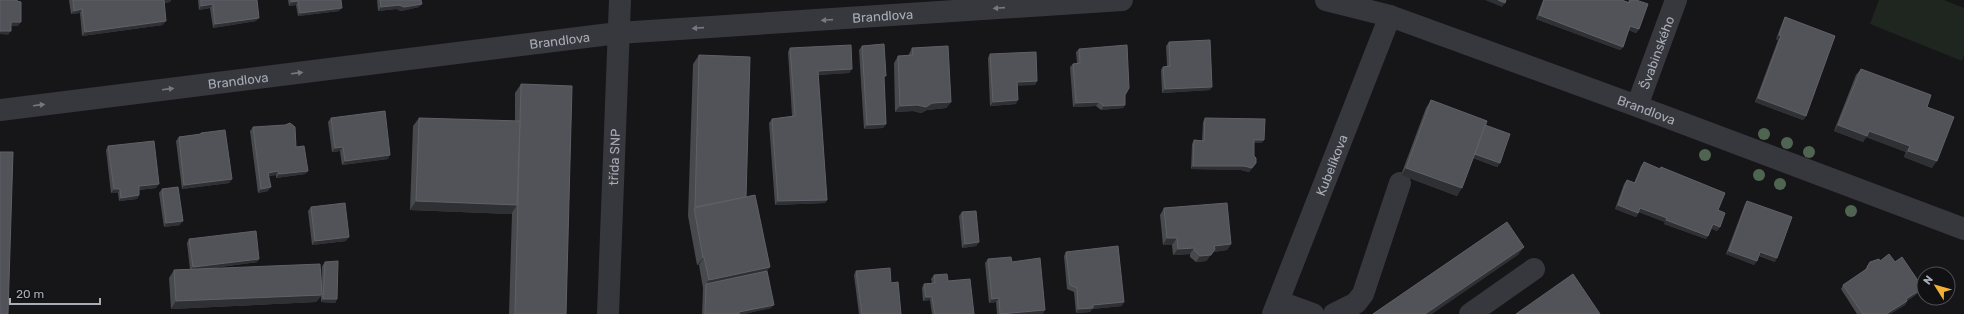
<svg xmlns="http://www.w3.org/2000/svg" width="1964" height="314" font-family="Rubik,sans-serif">
<style>
.green{fill:#1e261f}
.lines{fill:none;stroke-linecap:round;stroke-linejoin:round}
.minor{stroke:#37383d;stroke-width:22}
.tree{fill:#506452}
.wall{fill:#47494d}
.shaded-wall{fill:#2f3033}
.building{fill:#525359;stroke:#5f6168}
.oneway{fill:#757881}
.labels{text-anchor:middle;dominant-baseline:central;stroke-width:3;stroke-linejoin:round;paint-order:stroke}
.street-label{font-size:13px;fill:#a8adb8;stroke:#111113}
</style>
<rect width="100%" height="100%" fill="#161618"/>
<path class="green" d="M 1879,0 L 1944,0 L 1964,8 L 1964,55 L 1962,61 L 1870,24 Z"/>
<g class="lines">
<g class="minor">
<path id="s1" d="M 1326,0 L 1390,16 L 1637,106 L 1964,229"/>
<path id="s2" d="M 1637,106 L 1676,0"/>
<path id="s3" d="M 0,110 L 618,33 L 1122,0"/>
<path d="M 1280,302 L 1313,314"/>
<path id="s4" d="M 608,314 L 620,0"/>
<path id="s5" d="M 1273,314 L 1390,16"/>
<path d="M 1334,314 L 1356,303 L 1363,294 L 1400,183"/>
<path d="M 1470,314 L 1534,269"/>
</g>
</g>
<g class="tree">
<circle cx="1764" cy="134" r="6"/>
<circle cx="1787" cy="143" r="6"/>
<circle cx="1809" cy="152" r="6"/>
<circle cx="1705" cy="155" r="6"/>
<circle cx="1759" cy="175" r="6"/>
<circle cx="1780" cy="184" r="6"/>
<circle cx="1851" cy="211" r="6"/>
</g>
<g class="wall">
<path d="M 69,0 L 171,0 L 170,2 L 164,3 L 163,25 L 82,36 L 80,13 L 71,14 Z"/>
<path d="M 198,0 L 257,0 L 256,21 L 213,28 L 210,8 L 199,10 Z"/>
<path d="M 288,0 L 341,0 L 339,11 L 298,16 L 296,5 L 289,6 Z"/>
<path d="M 377,0 L 421,0 L 419,7 L 401,11 L 396,9 L 378,11 Z"/>
<path d="M 1543,0 L 1622,0 L 1628,2 L 1629,0 L 1636,0 L 1639,29 L 1636,33 L 1629,30 L 1623,47 L 1620,50 L 1536,19 Z"/>
<path d="M 1785,17 L 1806,116 L 1803,120 L 1755,102 L 1778,40 L 1776,39 L 1783,21 Z"/>
<path d="M 1169,42 L 1210,90 L 1162,93 L 1161,70 L 1163,67 L 1167,66 L 1166,46 Z"/>
<path d="M 862,46 L 884,78 L 886,124 L 883,128 L 864,129 L 859,50 Z"/>
<path d="M 790,48 L 852,69 L 849,73 L 818,75 L 827,200 L 825,203 L 775,205 L 769,123 L 772,119 L 792,116 L 788,52 Z"/>
<path d="M 912,48 L 951,102 L 946,108 L 927,110 L 921,113 L 913,111 L 895,112 L 894,63 L 898,56 L 908,56 Z"/>
<path d="M 1079,49 L 1125,95 L 1125,105 L 1123,108 L 1101,110 L 1096,106 L 1073,107 L 1070,67 L 1073,64 L 1077,63 L 1076,52 Z"/>
<path d="M 990,54 L 1037,81 L 1035,85 L 1018,85 L 1016,104 L 990,106 L 988,58 Z"/>
<path d="M 699,55 L 746,197 L 745,197 L 767,271 L 771,308 L 744,314 L 702,314 L 703,288 L 699,265 L 697,265 L 688,216 L 693,64 Z"/>
<path d="M 1861,69 L 1927,107 L 1932,168 L 1904,157 L 1906,152 L 1866,137 L 1863,142 L 1834,131 L 1856,75 Z"/>
<path d="M 521,84 L 566,314 L 509,314 L 512,213 L 511,214 L 410,210 L 413,126 L 419,118 L 515,121 L 515,93 Z"/>
<path d="M 1431,100 L 1485,125 L 1500,163 L 1497,167 L 1473,158 L 1457,196 L 1401,175 L 1426,108 Z"/>
<path d="M 331,118 L 388,159 L 342,165 L 340,151 L 332,152 L 328,122 Z"/>
<path d="M 1205,118 L 1264,140 L 1261,143 L 1254,143 L 1253,167 L 1249,172 L 1241,170 L 1191,169 L 1192,144 L 1194,140 L 1202,141 L 1203,122 Z"/>
<path d="M 253,127 L 308,171 L 305,174 L 276,178 L 276,175 L 269,176 L 268,191 L 258,193 L 250,131 Z"/>
<path d="M 201,133 L 232,179 L 229,183 L 182,189 L 176,141 L 179,137 L 200,135 Z"/>
<path d="M 108,146 L 156,188 L 139,190 L 139,195 L 137,199 L 119,201 L 118,193 L 111,193 L 106,150 Z"/>
<path d="M 1644,162 L 1660,169 L 1661,167 L 1718,210 L 1720,227 L 1717,231 L 1711,228 L 1706,239 L 1664,224 L 1665,222 L 1639,212 L 1636,217 L 1615,209 L 1624,184 L 1627,180 L 1634,183 L 1641,166 Z"/>
<path d="M 162,189 L 180,225 L 164,227 L 159,193 Z"/>
<path d="M 1747,201 L 1775,262 L 1759,256 L 1754,265 L 1726,254 L 1745,204 Z"/>
<path d="M 311,207 L 346,241 L 312,245 L 308,211 Z"/>
<path d="M 1164,208 L 1231,244 L 1227,250 L 1213,252 L 1206,261 L 1196,262 L 1190,257 L 1190,254 L 1173,255 L 1172,245 L 1163,245 L 1160,215 Z"/>
<path d="M 962,212 L 979,242 L 976,246 L 962,248 L 959,216 Z"/>
<path d="M 189,239 L 259,259 L 257,262 L 205,269 L 321,287 L 322,266 L 325,262 L 337,299 L 335,303 L 321,302 L 321,296 L 316,302 L 171,309 L 169,278 L 174,270 L 190,269 L 187,243 Z"/>
<path d="M 1066,252 L 1122,306 L 1092,309 L 1090,312 L 1076,313 L 1074,292 L 1067,289 L 1064,256 Z"/>
<path d="M 988,259 L 1012,262 L 1043,314 L 997,314 L 996,302 L 989,303 L 985,263 Z"/>
<path d="M 1880,261 L 1895,262 L 1921,291 L 1907,301 L 1905,305 L 1890,314 L 1857,314 L 1841,289 L 1843,285 L 1864,271 L 1870,262 Z"/>
<path d="M 856,271 L 891,283 L 901,314 L 859,314 L 854,275 Z"/>
<path d="M 934,275 L 948,281 L 974,314 L 932,314 L 930,300 L 923,301 L 922,288 L 924,284 L 932,283 L 931,279 Z"/>
</g>
<g class="shaded-wall">
<path d="M 163,0 L 171,0 L 170,2 L 161,3 Z"/>
<path d="M 1485,0 L 1498,0 L 1505,3 L 1502,7 Z"/>
<path d="M 298,1 L 296,5 L 289,6 L 291,2 Z"/>
<path d="M 213,4 L 210,8 L 199,10 L 201,6 Z"/>
<path d="M 422,4 L 419,7 L 401,11 L 396,9 L 378,11 L 381,7 Z"/>
<path d="M 342,8 L 339,11 L 298,16 L 300,13 Z"/>
<path d="M 82,9 L 80,13 L 71,14 L 74,11 Z"/>
<path d="M 1539,15 L 1623,47 L 1620,50 L 1536,19 Z"/>
<path d="M 259,18 L 256,21 L 213,28 L 215,24 Z"/>
<path d="M 166,21 L 163,25 L 82,36 L 85,32 Z"/>
<path d="M 11,22 L 21,22 L 18,26 L 9,26 Z"/>
<path d="M 1630,26 L 1639,29 L 1636,33 L 1628,30 Z"/>
<path d="M 0,31 L 11,31 L 8,35 L 0,34 Z"/>
<path d="M 1779,35 L 1781,36 L 1778,40 L 1776,39 Z"/>
<path d="M 852,69 L 849,73 L 815,75 L 818,71 Z"/>
<path d="M 1037,81 L 1035,85 L 1015,86 L 1017,82 Z"/>
<path d="M 1212,87 L 1210,90 L 1162,93 L 1165,89 Z"/>
<path d="M 1758,98 L 1806,116 L 1803,120 L 1755,102 Z"/>
<path d="M 1018,100 L 1016,104 L 990,106 L 993,102 Z"/>
<path d="M 951,102 L 946,108 L 927,110 L 921,113 L 913,111 L 895,112 L 900,106 Z"/>
<path d="M 1099,102 L 1096,106 L 1073,107 L 1076,103 Z"/>
<path d="M 1125,105 L 1123,108 L 1101,110 L 1104,106 Z"/>
<path d="M 886,124 L 883,128 L 864,129 L 867,125 Z"/>
<path d="M 1838,125 L 1869,131 L 1910,146 L 1906,152 L 1866,137 L 1863,142 L 1834,131 Z"/>
<path d="M 1254,140 L 1264,140 L 1261,143 L 1252,143 Z"/>
<path d="M 343,147 L 340,151 L 332,152 L 335,148 Z"/>
<path d="M 1908,151 L 1937,161 L 1932,168 L 1904,157 Z"/>
<path d="M 1473,154 L 1500,163 L 1497,167 L 1471,157 Z"/>
<path d="M 390,155 L 388,159 L 342,165 L 345,161 Z"/>
<path d="M 1256,163 L 1249,172 L 1241,170 L 1191,169 L 1193,166 Z"/>
<path d="M 1406,168 L 1462,188 L 1457,196 L 1401,175 Z"/>
<path d="M 278,171 L 276,175 L 266,176 L 268,173 Z"/>
<path d="M 308,171 L 305,174 L 276,178 L 279,174 Z"/>
<path d="M 232,179 L 229,183 L 182,189 L 184,185 Z"/>
<path d="M 159,184 L 156,188 L 136,190 L 139,186 Z"/>
<path d="M 271,187 L 268,191 L 258,193 L 261,189 Z"/>
<path d="M 114,189 L 120,189 L 118,193 L 111,193 Z"/>
<path d="M 139,195 L 137,199 L 119,201 L 121,198 Z"/>
<path d="M 746,197 L 740,205 L 694,208 L 688,216 L 695,207 Z"/>
<path d="M 827,200 L 825,203 L 775,205 L 778,201 Z"/>
<path d="M 416,201 L 517,205 L 511,214 L 410,210 Z"/>
<path d="M 1618,205 L 1638,213 L 1636,217 L 1615,209 Z"/>
<path d="M 1640,208 L 1667,218 L 1665,222 L 1638,212 Z"/>
<path d="M 1666,220 L 1708,236 L 1706,239 L 1664,224 Z"/>
<path d="M 183,221 L 180,225 L 164,227 L 166,223 Z"/>
<path d="M 1713,224 L 1720,227 L 1717,231 L 1710,228 Z"/>
<path d="M 349,237 L 346,241 L 312,245 L 315,241 Z"/>
<path d="M 1167,238 L 1177,238 L 1172,245 L 1163,245 Z"/>
<path d="M 979,242 L 976,246 L 962,248 L 965,244 Z"/>
<path d="M 1231,244 L 1227,250 L 1213,252 L 1206,261 L 1196,262 L 1200,256 L 1214,246 Z"/>
<path d="M 1524,247 L 1518,255 L 1432,314 L 1425,314 Z"/>
<path d="M 1194,248 L 1190,254 L 1173,255 L 1178,249 Z"/>
<path d="M 1729,251 L 1757,261 L 1754,265 L 1726,254 Z"/>
<path d="M 1760,252 L 1777,258 L 1775,262 L 1758,255 Z"/>
<path d="M 704,257 L 699,265 L 697,265 L 703,258 Z"/>
<path d="M 259,259 L 257,262 L 190,271 L 193,267 Z"/>
<path d="M 770,267 L 764,275 L 706,284 L 709,280 Z"/>
<path d="M 1923,288 L 1921,291 L 1904,303 L 1906,299 Z"/>
<path d="M 322,295 L 316,302 L 171,309 L 176,301 Z"/>
<path d="M 926,297 L 932,297 L 930,300 L 923,301 Z"/>
<path d="M 999,298 L 996,302 L 989,303 L 992,299 Z"/>
<path d="M 323,299 L 337,299 L 335,303 L 321,302 Z"/>
<path d="M 1907,301 L 1905,305 L 1890,314 L 1886,314 Z"/>
<path d="M 1124,302 L 1122,306 L 1092,309 L 1090,312 L 1076,313 L 1078,309 L 1093,305 Z"/>
<path d="M 774,305 L 771,308 L 744,314 L 737,314 L 739,312 Z"/>
<path d="M 1045,310 L 1043,314 L 1000,314 Z"/>
</g>
<g class="building">
<path d="M 0,0 L 17,0 L 17,1 L 21,2 L 21,22 L 11,22 L 11,31 L 0,31 Z"/>
<path d="M 73,0 L 164,0 L 166,21 L 85,32 L 82,9 L 74,11 Z"/>
<path d="M 201,0 L 257,0 L 259,18 L 215,24 L 213,4 L 201,6 Z"/>
<path d="M 291,0 L 341,0 L 342,8 L 300,13 L 298,1 L 291,2 Z"/>
<path d="M 380,0 L 421,0 L 422,4 L 404,7 L 399,5 L 381,7 Z"/>
<path d="M 1498,0 L 1506,0 L 1505,3 Z"/>
<path d="M 1544,0 L 1622,0 L 1629,3 L 1630,0 L 1636,0 L 1648,4 L 1639,29 L 1630,26 L 1623,47 L 1539,15 Z"/>
<path d="M 1785,17 L 1835,36 L 1806,116 L 1758,98 L 1781,36 L 1779,35 Z"/>
<path d="M 1210,40 L 1212,87 L 1165,89 L 1163,67 L 1170,66 L 1169,42 Z"/>
<path d="M 884,44 L 886,76 L 884,76 L 886,124 L 867,125 L 862,46 Z"/>
<path d="M 851,45 L 852,69 L 818,71 L 827,200 L 778,201 L 772,119 L 795,116 L 790,48 Z"/>
<path d="M 1127,45 L 1129,88 L 1125,95 L 1125,105 L 1104,106 L 1099,102 L 1076,103 L 1073,64 L 1080,63 L 1079,49 Z"/>
<path d="M 948,46 L 951,102 L 932,103 L 926,107 L 917,105 L 900,106 L 898,56 L 913,55 L 912,48 Z"/>
<path d="M 1036,52 L 1037,81 L 1017,82 L 1018,100 L 993,102 L 990,54 Z"/>
<path d="M 699,55 L 750,57 L 746,197 L 695,207 Z"/>
<path d="M 1861,69 L 1931,95 L 1927,107 L 1954,117 L 1937,161 L 1908,151 L 1910,146 L 1869,131 L 1867,136 L 1838,125 Z"/>
<path d="M 521,84 L 572,86 L 566,314 L 515,314 Z"/>
<path d="M 1431,100 L 1487,121 L 1462,188 L 1406,168 Z"/>
<path d="M 385,111 L 390,155 L 345,161 L 343,147 L 335,148 L 331,118 Z"/>
<path d="M 419,118 L 520,121 L 517,205 L 416,201 Z"/>
<path d="M 1205,118 L 1265,119 L 1264,140 L 1254,140 L 1254,156 L 1256,158 L 1256,163 L 1252,168 L 1244,166 L 1193,166 L 1194,140 L 1204,141 Z"/>
<path d="M 290,123 L 295,127 L 296,147 L 304,146 L 308,171 L 279,174 L 278,171 L 268,173 L 271,187 L 261,189 L 253,127 L 285,125 Z"/>
<path d="M 1485,125 L 1510,134 L 1500,163 L 1475,154 Z"/>
<path d="M 225,130 L 232,179 L 184,185 L 179,137 L 201,134 L 201,133 Z"/>
<path d="M 154,141 L 159,184 L 139,186 L 139,195 L 121,198 L 120,189 L 114,189 L 108,146 Z"/>
<path d="M 0,152 L 13,152 L 8,314 L 0,314 Z"/>
<path d="M 1644,162 L 1660,169 L 1661,167 L 1725,193 L 1718,210 L 1725,213 L 1720,227 L 1713,224 L 1708,236 L 1666,220 L 1667,218 L 1640,208 L 1638,213 L 1618,205 L 1627,180 L 1635,183 Z"/>
<path d="M 178,187 L 183,221 L 166,223 L 162,189 Z"/>
<path d="M 755,195 L 770,267 L 709,280 L 704,257 L 703,258 L 694,208 Z"/>
<path d="M 1747,201 L 1792,217 L 1777,258 L 1760,252 L 1757,261 L 1729,251 Z"/>
<path d="M 345,203 L 349,237 L 315,241 L 311,207 Z"/>
<path d="M 1227,203 L 1231,244 L 1214,246 L 1215,249 L 1211,255 L 1200,256 L 1195,251 L 1194,248 L 1178,249 L 1177,238 L 1167,238 L 1164,208 Z"/>
<path d="M 976,211 L 979,242 L 965,244 L 962,212 Z"/>
<path d="M 1507,222 L 1524,247 L 1425,314 L 1373,314 Z"/>
<path d="M 256,231 L 259,259 L 193,267 L 189,239 Z"/>
<path d="M 1118,246 L 1124,302 L 1093,305 L 1093,308 L 1078,309 L 1077,288 L 1070,285 L 1066,252 Z"/>
<path d="M 1889,254 L 1895,262 L 1902,257 L 1923,288 L 1906,299 L 1907,301 L 1886,314 L 1863,314 L 1843,285 L 1868,268 L 1867,267 L 1870,262 L 1879,259 L 1880,261 Z"/>
<path d="M 1011,257 L 1012,262 L 1040,258 L 1045,310 L 1000,314 L 999,298 L 992,299 L 988,259 Z"/>
<path d="M 338,261 L 337,299 L 323,299 L 325,262 Z"/>
<path d="M 320,264 L 322,295 L 176,301 L 174,270 Z"/>
<path d="M 890,268 L 891,283 L 898,282 L 901,314 L 862,314 L 856,271 Z"/>
<path d="M 767,271 L 774,305 L 739,312 L 739,314 L 705,314 L 706,284 Z"/>
<path d="M 947,274 L 948,281 L 970,279 L 974,314 L 935,314 L 932,297 L 926,297 L 924,284 L 935,283 L 934,275 Z"/>
<path d="M 1573,274 L 1600,314 L 1516,314 Z"/>
</g>
<defs><path id="oneway-solid" d="M-6-.8H1V-3.2L6.5 0L1 3.2V.8H-6Z"/></defs>
<g class="oneway">
<use href="#oneway-solid" transform="translate(999 8) rotate(176)"/>
<use href="#oneway-solid" transform="translate(827 20) rotate(176)"/>
<use href="#oneway-solid" transform="translate(698 28) rotate(176)"/>
<use href="#oneway-solid" transform="translate(297 73) rotate(-7)"/>
<use href="#oneway-solid" transform="translate(168 89) rotate(-7)"/>
<use href="#oneway-solid" transform="translate(39 105) rotate(-7)"/>
</g>
<g class="labels">
<g class="street-label">
<text stroke="none"><textPath href="#s3" startOffset="888">Brandlova</textPath></text>
<text stroke="none"><textPath href="#s3" startOffset="564">Brandlova</textPath></text>
<text stroke="none"><textPath href="#s2" startOffset="57">Švabinského</textPath></text>
<text stroke="none"><textPath href="#s3" startOffset="240">Brandlova</textPath></text>
<text stroke="none"><textPath href="#s1" startOffset="339">Brandlova</textPath></text>
<text stroke="none"><textPath href="#s4" startOffset="157">třída SNP</textPath></text>
<text stroke="none"><textPath href="#s5" startOffset="160">Kubelíkova</textPath></text>
</g>
</g>
<g transform="translate(1936 286) rotate(307)"><circle r="19" fill="#111113" stroke="#4d4f55"/>
<path d="M0-3L7 15L0 10L-7 15Z" fill="#f2b134"/>
<text y="-6" font-size="11" font-weight="bold" text-anchor="middle" fill="#a8adb8">N</text>
</g>
<path d="M10 298v6h90v-6" fill="none" stroke="#a8adb8" stroke-width="2"/>
<text x="16" y="298" font-size="12" fill="#a8adb8" stroke="#111113" stroke-width="3" paint-order="stroke">20 m</text>
</svg>
